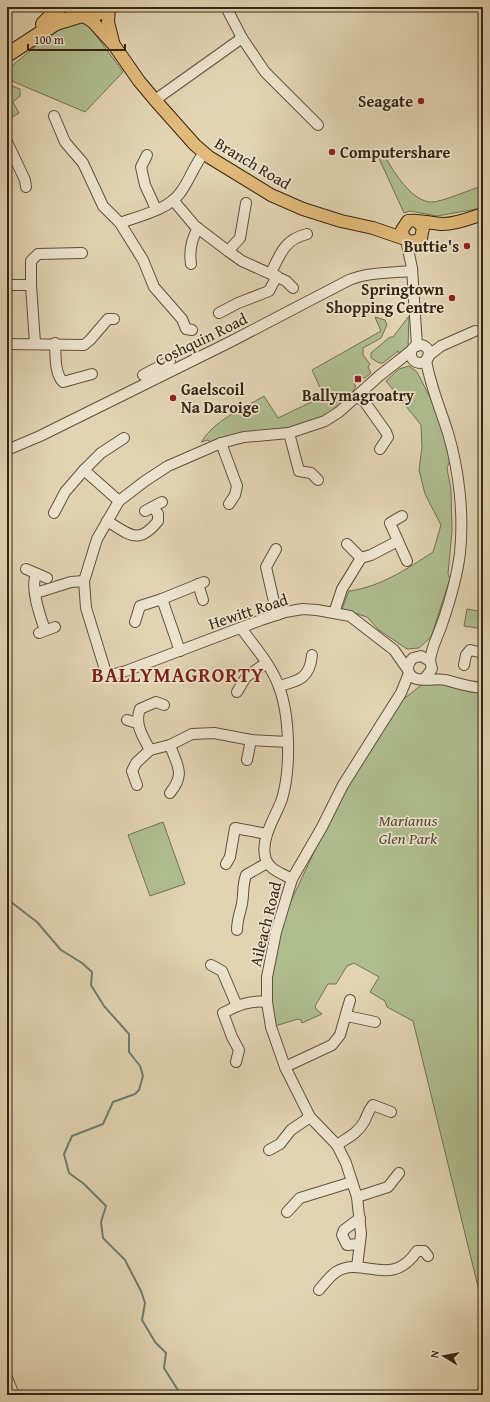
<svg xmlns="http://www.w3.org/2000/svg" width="490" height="1402" font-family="'Gentium Book Plus',serif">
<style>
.green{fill:#afbd8f;stroke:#737150}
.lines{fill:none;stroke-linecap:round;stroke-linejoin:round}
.stream{stroke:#6f7d71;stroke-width:2}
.minor-casing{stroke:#62513a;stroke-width:12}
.major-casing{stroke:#372512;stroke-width:14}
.highway-casing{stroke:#372512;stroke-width:16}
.minor{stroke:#ece3ce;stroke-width:10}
.major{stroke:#e1ba7a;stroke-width:12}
.highway{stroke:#e1ba7a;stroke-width:14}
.poi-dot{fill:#8f2418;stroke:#ece3ce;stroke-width:1.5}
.labels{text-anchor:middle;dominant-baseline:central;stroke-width:3.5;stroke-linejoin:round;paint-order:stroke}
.poi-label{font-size:16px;font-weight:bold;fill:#372512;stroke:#ece3ce;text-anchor:end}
.street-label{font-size:16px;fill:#372512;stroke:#ece3ce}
.park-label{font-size:16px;font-style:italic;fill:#554b31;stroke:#ece3ce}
.district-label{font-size:20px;font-weight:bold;letter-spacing:1px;fill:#7a1f14;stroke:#ece3ce}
</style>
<rect width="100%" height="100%" fill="#e2d4b3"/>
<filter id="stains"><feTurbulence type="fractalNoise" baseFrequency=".005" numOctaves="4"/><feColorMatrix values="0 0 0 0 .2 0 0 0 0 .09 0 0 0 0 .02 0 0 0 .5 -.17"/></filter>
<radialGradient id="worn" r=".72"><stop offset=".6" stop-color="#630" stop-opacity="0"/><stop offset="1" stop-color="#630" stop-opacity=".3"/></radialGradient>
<g class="green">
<path d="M 83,21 L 97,32 L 95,34 L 123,72 L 85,112 L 7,79 L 7,70 L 61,25 Z"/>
<path d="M 7,84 L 20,89 L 20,96 L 13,102 L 19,113 L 7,120 Z"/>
<path d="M 383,153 C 391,168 412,203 432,202 C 442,202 471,189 483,186 L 483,208 L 437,216 L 410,211 L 404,213 L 378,156 Z"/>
<path d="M 409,316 L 408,347 L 399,355 L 398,351 L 383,363 L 379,363 L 371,358 L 371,353 L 390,337 L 393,337 Z"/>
<path d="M 375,317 L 385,320 L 387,325 L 381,338 L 363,348 L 363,355 L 370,364 L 368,367 L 371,373 L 365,378 L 358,377 L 354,385 L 356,386 C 350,397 341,410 330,416 C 299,431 246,436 212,443 L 208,440 L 201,442 C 216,419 241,410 264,396 L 278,418 L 324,396 L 312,370 L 381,331 Z"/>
<path d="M 409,366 L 417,372 L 432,401 L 442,430 L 450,460 L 447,468 L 451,490 L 452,531 L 448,574 L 450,579 L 431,637 L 419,648 L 407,649 L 379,630 L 367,617 L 342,609 L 349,591 C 380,587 407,569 433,552 L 441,525 L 425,494 L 419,470 L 422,447 L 421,425 L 386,381 L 399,369 Z"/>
<path d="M 467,609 L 483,612 L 483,629 L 464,626 Z"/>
<path d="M 425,682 L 434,685 L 442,683 L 469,692 L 483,693 L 483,1307 L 413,1021 L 387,1007 L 385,1001 L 370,992 L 379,977 L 354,963 L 347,966 L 336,984 L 328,984 L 315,1006 L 316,1009 L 322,1014 L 302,1023 L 301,1020 L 298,1019 L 275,1026 L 270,998 L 271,981 L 282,925 L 291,901 L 345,786 L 395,706 Z"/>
<path d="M 163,822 L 185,884 L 150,896 L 128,835 Z"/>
</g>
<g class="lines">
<path class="stream" d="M 7,899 L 37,922 L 61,950 L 82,963 L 92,972 L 91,985 L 104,1006 L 129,1034 L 129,1052 L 140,1066 L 143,1076 L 139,1090 L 135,1094 L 113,1102 L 103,1124 L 72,1136 L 64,1154 L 69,1173 L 84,1184 L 106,1206 L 101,1222 L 103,1238 L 125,1260 L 141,1291 L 145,1303 L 142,1320 L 155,1342 L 166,1353 L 164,1368 L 181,1395"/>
<g class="minor-casing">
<g id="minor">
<path d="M 226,7 L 242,38 L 265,72 L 318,125"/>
<path d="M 155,100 L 242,38"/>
<path d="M 54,116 L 65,142 L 83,163 L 103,206 L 120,223 C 139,216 168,210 180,193 C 190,180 194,165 204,153"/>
<path d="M 7,142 L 25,180 L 26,187"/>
<path d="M 147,155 L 141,167 L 145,185 L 156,209"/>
<path d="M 173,200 L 195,226 L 228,251 L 242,261 L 286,281 L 293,288"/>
<path d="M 120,223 L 143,260 L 154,287 L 182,319 L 186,329 L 192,330"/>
<path d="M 406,240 L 412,268 L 417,346"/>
<path d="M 228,251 L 240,238 L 246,203"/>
<path d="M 191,264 C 189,251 191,240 198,228"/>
<path d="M 271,273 C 280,254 285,239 307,234"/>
<path d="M 7,285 L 31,285"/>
<path d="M 219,313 L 238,303 L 269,291 L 277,276"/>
<path d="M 35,343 L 31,285 L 31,261 L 38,254 L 82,253"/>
<path d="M 55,343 C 56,356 54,372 63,382 L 92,374"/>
<path d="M 7,344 L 84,345 L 90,340 L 108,319 L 114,319"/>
<circle cx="420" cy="354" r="9"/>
<path d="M 428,356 L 441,346 L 475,331"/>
<path d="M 426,360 C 430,385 440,408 448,433 C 459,470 464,514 460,553 C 457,577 450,601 442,624 C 438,636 431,648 430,661"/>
<path d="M 143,375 L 170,361"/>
<path d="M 356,397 L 364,401 L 386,432 L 388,437 L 380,449"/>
<path d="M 289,433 L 299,471 L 311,473 L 318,480"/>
<path d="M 221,443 L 237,486 L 235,495 L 229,504"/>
<path d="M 7,450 L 40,436 L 230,342 L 349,280 C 369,272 391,273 412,271"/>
<path d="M 119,501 L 84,470 L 101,453 L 124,438"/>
<path d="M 145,511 L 162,502"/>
<path d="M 54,513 L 65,492 L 84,470"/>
<path d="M 107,521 C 129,534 138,546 158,521 L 158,514 L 153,507"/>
<path d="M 398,541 L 407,561"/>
<path d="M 347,544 L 361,558"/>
<path d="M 276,549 L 266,567 L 277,615"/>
<path d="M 26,569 L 47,578"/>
<path d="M 36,574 C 30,588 40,616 45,630"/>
<path d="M 198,584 L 203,600"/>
<path d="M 36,593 L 71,582 L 84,581"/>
<path d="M 334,613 L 342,589 L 361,558 L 371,555 L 398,541 L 390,523 L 402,516"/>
<path d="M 135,622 L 140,606 L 162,599"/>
<path d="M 241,628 C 254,646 272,666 279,687 C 290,716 291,769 282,799 C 276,816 261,837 265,856 C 267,869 281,873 292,879"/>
<path d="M 39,633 L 55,627"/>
<path d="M 180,651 L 162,599 L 204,582"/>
<path d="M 464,665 L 466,655 L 470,650 L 483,653"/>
<path d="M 408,670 L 394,650 L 350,616 L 317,610 L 303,609 L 285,612 L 261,620 L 126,671 L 107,676 L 86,608 L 84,581 L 97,539 L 119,501 L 145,481 L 168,466 L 221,443 L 244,437 L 289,433 L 325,421 L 339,412 L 379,376 L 411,351"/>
<path d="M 425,678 L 432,669 L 430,661 L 421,656 L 413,658 C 410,661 408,664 408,669 C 410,686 435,677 446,680 C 459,684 470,687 483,688"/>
<path d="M 279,686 C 299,681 310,678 312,655"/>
<path d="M 237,692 L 246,677 L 266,663"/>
<path d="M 127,720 L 137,723"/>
<path d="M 170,745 C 177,766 186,773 170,793"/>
<path d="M 150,750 C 143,737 134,724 140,709 L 156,702 L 164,705"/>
<path d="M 247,760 L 251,740"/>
<path d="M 137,785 L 132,771 L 136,763 L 150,750 L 170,745 L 192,734 L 214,733 L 251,740 L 288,742"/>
<path d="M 226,864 L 230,857 L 235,828 L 267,834"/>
<path d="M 237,930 C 237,920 240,913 242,904 C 244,893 242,887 246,875 L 267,863"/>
<path d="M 211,965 L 222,971 L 237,1006"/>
<path d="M 347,1016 L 375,1022"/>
<path d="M 236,1062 L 239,1050 L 232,1037 L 223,1013 C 238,1005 250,1000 267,1002"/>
<path d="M 285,1067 L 332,1045 L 340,1035 L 350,1000"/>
<path d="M 337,1145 C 347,1138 358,1133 364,1122 C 368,1115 367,1112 373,1105 L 391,1112"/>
<path d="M 269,1150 L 280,1144 L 291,1130 L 310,1117"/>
<path d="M 357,1197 L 388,1187 L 399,1173"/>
<path d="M 287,1212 L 300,1198 L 352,1182"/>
<path d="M 359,1244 L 347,1245 L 342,1235 L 344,1230 L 360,1218"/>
<path d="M 357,1267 L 361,1234 L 357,1197 L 346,1163 L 337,1145 L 310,1117 L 285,1067 L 271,1027 L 267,1002 L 267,977 L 276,932 L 292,879 L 322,827 L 343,785 L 401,693 L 409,673"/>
<path d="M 319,1290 C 324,1284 330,1276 336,1272 C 362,1255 391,1290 417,1251 L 424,1251 L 428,1256"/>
<path d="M 7,1378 L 14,1395"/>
</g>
</g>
<g class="major-casing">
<g id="major">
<path d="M 109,7 L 108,22 L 113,42"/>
<path d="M 84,16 L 93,22 L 114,45 L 139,81 L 155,100 L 195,145 L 209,157 L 271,195 L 303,209 L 341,221 L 373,228 L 405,239"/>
<path d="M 418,222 L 423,228 L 421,238 C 412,245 402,241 402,230 L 408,221 C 418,219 432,224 443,224 C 457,224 470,218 483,214"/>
</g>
</g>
<g class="highway-casing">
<g id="highway">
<path d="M 75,12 C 86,19 97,16 106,7"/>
<path d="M 43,24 L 60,7"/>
<path d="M 7,55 L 56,23 L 82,15"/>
</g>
</g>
<use href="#minor" class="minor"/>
<use href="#major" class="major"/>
<use href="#highway" class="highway"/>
</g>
<g class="poi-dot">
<circle cx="421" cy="101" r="4"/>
<circle cx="332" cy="152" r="4"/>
<circle cx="467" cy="246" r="4"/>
<circle cx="452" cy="298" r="4"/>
<rect x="354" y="375" width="8" height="8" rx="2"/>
<circle cx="173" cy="398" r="4"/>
</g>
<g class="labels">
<g class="poi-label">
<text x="413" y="101">Seagate</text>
<text x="340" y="152" text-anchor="start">Computershare</text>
<text x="459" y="246">Buttie's</text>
<text x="444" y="289">Springtown<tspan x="444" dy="18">Shopping Centre</tspan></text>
<text x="181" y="389" text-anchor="start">Gaelscoil<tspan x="181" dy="18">Na Daroige</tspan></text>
<text x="358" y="395" text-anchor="middle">Ballymagroatry</text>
</g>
<g class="street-label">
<text transform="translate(253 163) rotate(31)">Branch Road</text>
<text transform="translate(201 339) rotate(-26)">Coshquin Road</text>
<text transform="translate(248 611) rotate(-18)">Hewitt Road</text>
<text transform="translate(265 924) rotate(-76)">Aileach Road</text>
</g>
<g class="park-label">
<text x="408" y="820">Marianus<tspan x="408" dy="18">Glen Park</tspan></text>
</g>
<g class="district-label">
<text x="178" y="674">BALLYMAGRORTY</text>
</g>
</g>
<rect width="490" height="1402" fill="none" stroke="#e2d4b3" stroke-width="24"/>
<rect x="8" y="8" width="474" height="1386" fill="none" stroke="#372512" stroke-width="2"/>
<rect x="12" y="12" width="466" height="1378" fill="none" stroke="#372512"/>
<g transform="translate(444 1356) rotate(281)" stroke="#ece3ce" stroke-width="3" paint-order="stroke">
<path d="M0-3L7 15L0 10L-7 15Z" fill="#372512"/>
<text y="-6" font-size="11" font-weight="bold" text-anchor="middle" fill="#372512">N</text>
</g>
<path d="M28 44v6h97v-6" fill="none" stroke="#372512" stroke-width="2"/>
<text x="34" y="44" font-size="12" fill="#372512" stroke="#ece3ce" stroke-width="3" paint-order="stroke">100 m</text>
<rect width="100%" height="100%" filter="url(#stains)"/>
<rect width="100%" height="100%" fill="url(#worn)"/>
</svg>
